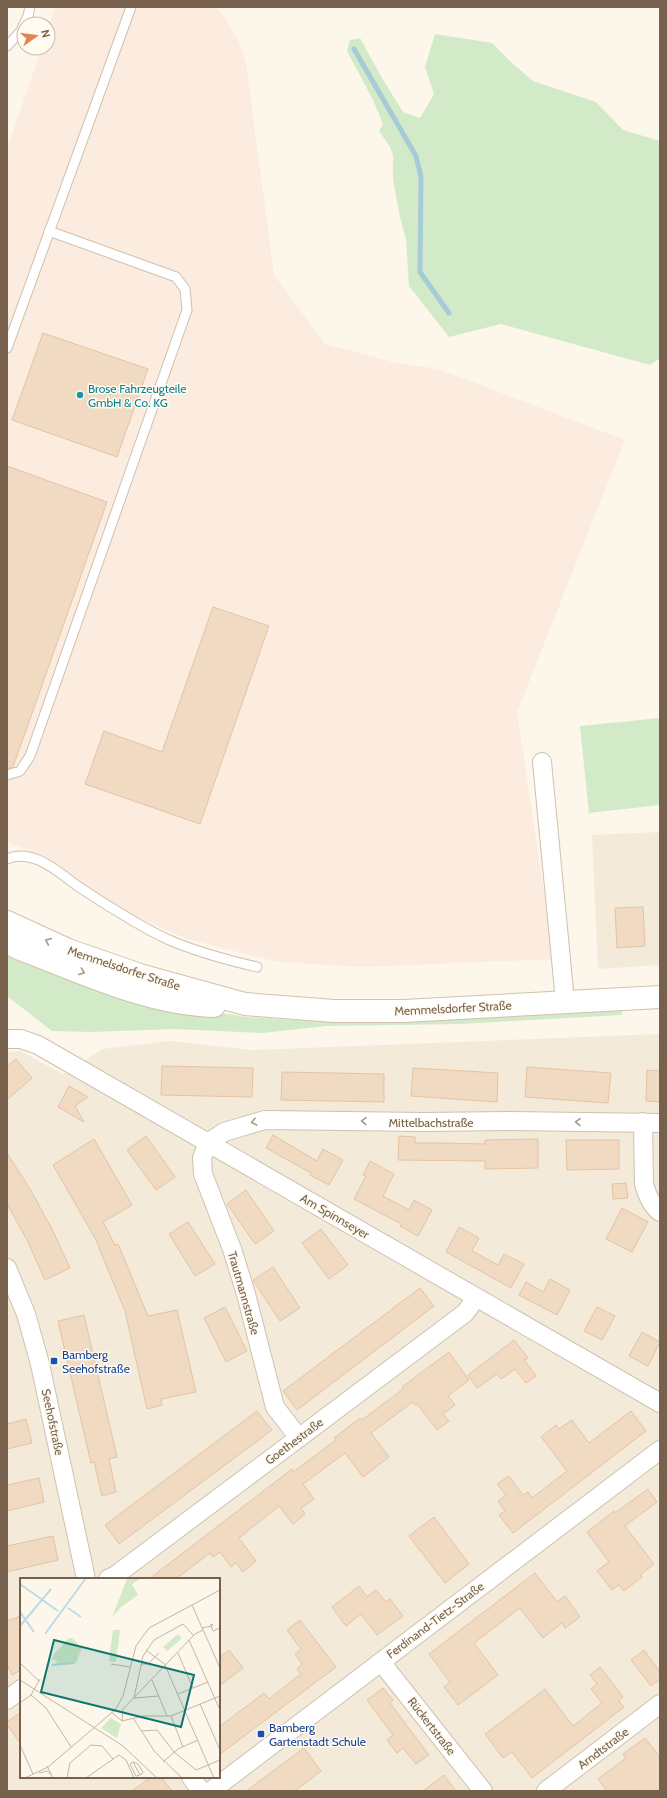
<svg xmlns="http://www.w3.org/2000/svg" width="667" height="1798" font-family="Cabin,sans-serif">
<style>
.residential{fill:#f4ead9;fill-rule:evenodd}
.commercial{fill:#fcebdf}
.green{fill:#d2eac8}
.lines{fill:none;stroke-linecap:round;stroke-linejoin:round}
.stream{stroke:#a5cad8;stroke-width:5}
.building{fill:#f1dac2;stroke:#e4c3a3}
.lane-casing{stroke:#cfc1af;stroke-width:11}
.street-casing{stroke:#cfc1af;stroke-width:20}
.secondary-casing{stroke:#d1c2ad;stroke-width:24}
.lane{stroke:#fff;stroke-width:9}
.street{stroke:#fff;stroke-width:18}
.secondary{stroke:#fff;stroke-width:22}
.oneway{stroke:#a7988b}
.culture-dot{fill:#0f9aa8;stroke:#fffbf1;stroke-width:1.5}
.transit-dot{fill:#1a4fb4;stroke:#fffbf1;stroke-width:1.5}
.labels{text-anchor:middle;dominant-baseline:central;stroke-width:3;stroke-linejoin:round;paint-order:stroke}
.culture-label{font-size:12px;fill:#0d838f;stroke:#fffbf1;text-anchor:start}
.street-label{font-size:12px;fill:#77614d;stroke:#fffbf1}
.transit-label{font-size:12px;fill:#164399;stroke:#fffbf1;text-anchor:start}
.inset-river{fill:none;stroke:#bedce6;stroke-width:2}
.inset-road{fill:none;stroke:#c3b6a6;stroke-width:1}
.view{fill:#0f766e;fill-opacity:0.15;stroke:#0f766e;stroke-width:2}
.inset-edge{fill:none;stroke:#77614d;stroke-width:2}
</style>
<rect width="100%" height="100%" fill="#fcf7ea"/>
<g class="residential">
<path d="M 660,832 L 660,965 L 598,969 L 592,835 Z"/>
<path d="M 660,1034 L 660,1791 L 7,1791 L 7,1052 L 20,1051 L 63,1074 L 103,1049 L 170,1041 L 252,1050 ZM 21,1579 L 219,1579 L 219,1777 L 21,1777 Z"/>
</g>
<path class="commercial" d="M 55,7 L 216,7 L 225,17 L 240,44 L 246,63 L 274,275 L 325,344 L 397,363 L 438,369 L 625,440 L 517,712 L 554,959 L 365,967 L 278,962 L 187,939 L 128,913 L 61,869 L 29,851 L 7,842 L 7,148 L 42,48 L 48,48 L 48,29 Z"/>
<g class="green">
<path d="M 435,34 L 492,43 L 511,62 L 533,81 L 596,102 L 623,130 L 660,141 L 660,358 L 650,365 L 501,324 L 449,337 L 409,286 L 406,239 L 400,217 L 393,180 L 393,155 L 390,147 L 379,131 L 383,124 L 373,100 L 347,51 L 350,40 L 360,38 L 382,78 L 403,112 L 420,118 L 434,94 L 425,67 Z"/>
<path d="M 660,718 L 660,805 L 589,813 L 580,726 Z"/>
<path d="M 7,950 L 159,1003 L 246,1017 L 327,1022 L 397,1022 L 622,1010 L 622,1015 L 461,1024 L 327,1026 L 262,1033 L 174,1029 L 91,1032 L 52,1031 L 7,996 Z"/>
</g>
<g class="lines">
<path class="stream" d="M 354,49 L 416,156 L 421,177 L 420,272 L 449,313"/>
</g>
<g class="building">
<path d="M 43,333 L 148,369 L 117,457 L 12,420 Z"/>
<path d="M 7,466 L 107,502 L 13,767 L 7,769 Z"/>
<path d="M 213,607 L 269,626 L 200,824 L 85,784 L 104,731 L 162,752 Z"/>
<path d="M 643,907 L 645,946 L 617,948 L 615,908 Z"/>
<path d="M 16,1059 L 32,1078 L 7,1100 L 7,1066 Z"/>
<path d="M 162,1066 L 253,1068 L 252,1097 L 161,1095 Z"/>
<path d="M 527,1067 L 611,1073 L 608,1103 L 525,1097 Z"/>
<path d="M 413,1068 L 498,1073 L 497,1102 L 411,1096 Z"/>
<path d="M 647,1070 L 660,1071 L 660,1102 L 646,1101 Z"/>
<path d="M 282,1072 L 384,1074 L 384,1102 L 281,1100 Z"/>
<path d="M 69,1086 L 88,1097 L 75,1106 L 84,1122 L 58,1107 Z"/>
<path d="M 273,1135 L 317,1161 L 323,1149 L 343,1160 L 329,1185 L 310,1175 L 311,1173 L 266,1148 Z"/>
<path d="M 146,1136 L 175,1177 L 156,1190 L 127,1150 Z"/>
<path d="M 399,1136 L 415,1137 L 415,1143 L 441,1143 L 485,1144 L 485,1140 L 538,1139 L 538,1168 L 485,1169 L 485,1161 L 398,1160 Z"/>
<path d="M 94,1139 L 132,1205 L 103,1222 L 115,1245 L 118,1244 L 148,1316 L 177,1310 L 196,1392 L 161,1399 L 162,1405 L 147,1409 L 125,1311 L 95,1238 L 53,1165 Z"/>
<path d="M 566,1140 L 619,1140 L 619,1169 L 567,1170 Z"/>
<path d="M 7,1153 L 30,1189 L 52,1229 L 70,1268 L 45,1280 L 27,1240 L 7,1204 Z"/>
<path d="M 370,1161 L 394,1174 L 383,1196 L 409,1210 L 414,1200 L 432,1210 L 418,1236 L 400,1226 L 401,1224 L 354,1199 L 366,1176 L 363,1175 Z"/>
<path d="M 626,1183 L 628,1198 L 613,1199 L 612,1184 Z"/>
<path d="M 246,1190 L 274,1231 L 255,1244 L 227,1204 Z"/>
<path d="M 622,1208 L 648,1222 L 632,1252 L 606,1239 Z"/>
<path d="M 188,1222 L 215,1264 L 195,1276 L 169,1234 Z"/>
<path d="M 459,1227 L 479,1238 L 472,1251 L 498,1265 L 504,1254 L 524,1264 L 511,1288 L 446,1252 Z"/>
<path d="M 321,1229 L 348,1265 L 329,1279 L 302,1243 Z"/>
<path d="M 273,1267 L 300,1308 L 280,1321 L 253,1280 Z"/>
<path d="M 550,1279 L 570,1290 L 557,1315 L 519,1295 L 526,1282 L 543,1292 Z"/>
<path d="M 420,1288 L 434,1306 L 297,1410 L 283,1391 Z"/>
<path d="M 225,1307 L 247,1351 L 226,1362 L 204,1318 Z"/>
<path d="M 597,1307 L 615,1316 L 602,1340 L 584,1331 Z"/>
<path d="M 84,1315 L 117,1457 L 109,1459 L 116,1492 L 102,1496 L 94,1462 L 91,1463 L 58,1321 Z"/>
<path d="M 642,1332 L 660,1342 L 648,1366 L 629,1356 Z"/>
<path d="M 514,1340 L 528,1358 L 524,1360 L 536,1376 L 526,1383 L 515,1369 L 501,1379 L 497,1374 L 477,1388 L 468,1375 Z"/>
<path d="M 449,1352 L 469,1380 L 448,1396 L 455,1405 L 443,1414 L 449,1421 L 437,1430 L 417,1404 L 415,1405 L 413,1402 L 371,1433 L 389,1457 L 363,1477 L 345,1453 L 303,1484 L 314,1499 L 301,1508 L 305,1514 L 293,1524 L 279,1506 L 239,1538 L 256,1561 L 243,1572 L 236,1563 L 231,1567 L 220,1552 L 213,1557 L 210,1553 L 176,1579 L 149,1579 L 292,1469 L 293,1472 L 336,1440 L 334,1438 L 360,1418 L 362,1420 L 403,1389 L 402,1387 Z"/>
<path d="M 257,1411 L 272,1430 L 119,1544 L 105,1525 Z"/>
<path d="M 631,1411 L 646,1431 L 513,1533 L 499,1515 L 505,1511 L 498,1501 L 506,1495 L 497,1484 L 509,1476 L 523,1495 L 528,1492 L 532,1498 L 567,1471 L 541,1437 L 556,1425 L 559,1429 L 572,1420 L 589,1443 Z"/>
<path d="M 26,1419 L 32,1443 L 7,1449 L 7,1424 Z"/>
<path d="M 39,1478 L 44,1502 L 7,1511 L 7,1485 Z"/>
<path d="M 648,1489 L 657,1502 L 625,1526 L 654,1564 L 640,1575 L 642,1577 L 624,1591 L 619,1585 L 612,1590 L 597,1571 L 609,1562 L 587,1532 L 614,1511 L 615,1513 Z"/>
<path d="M 434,1517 L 469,1564 L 445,1583 L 409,1536 Z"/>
<path d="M 53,1536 L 58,1560 L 7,1572 L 7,1546 Z"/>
<path d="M 535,1573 L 557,1602 L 565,1596 L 580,1617 L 565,1628 L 562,1623 L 543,1638 L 520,1608 L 474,1643 L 498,1675 L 458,1705 L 444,1687 L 450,1682 L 429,1654 Z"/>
<path d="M 359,1586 L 367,1597 L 376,1590 L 386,1602 L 390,1599 L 403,1616 L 377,1635 L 361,1614 L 346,1626 L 332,1607 Z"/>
<path d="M 21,1616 L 21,1670 L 12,1675 L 7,1665 L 7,1621 Z"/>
<path d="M 300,1620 L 336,1667 L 219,1755 L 219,1727 L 264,1693 L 269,1699 L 301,1674 L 297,1669 L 302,1664 L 295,1654 L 301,1649 L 287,1630 Z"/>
<path d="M 229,1650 L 243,1668 L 219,1686 L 219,1658 Z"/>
<path d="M 644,1650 L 660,1672 L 660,1679 L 651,1686 L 631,1660 Z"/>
<path d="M 600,1667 L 623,1697 L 619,1701 L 624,1707 L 532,1778 L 512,1752 L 503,1758 L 485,1734 L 545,1689 L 573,1726 L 602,1703 L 591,1689 L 597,1684 L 590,1675 Z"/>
<path d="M 383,1688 L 393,1700 L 390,1703 L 429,1755 L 416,1764 L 403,1748 L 397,1753 L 387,1740 L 393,1735 L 367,1700 Z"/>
<path d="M 21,1712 L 21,1744 L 7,1725 L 7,1722 Z"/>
<path d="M 645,1738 L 660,1757 L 660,1791 L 607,1791 L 598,1779 L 626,1758 L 623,1754 Z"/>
<path d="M 304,1748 L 321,1771 L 295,1791 L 246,1791 Z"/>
<path d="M 444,1775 L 456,1791 L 423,1791 Z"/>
<path d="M 151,1777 L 161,1777 L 172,1791 L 132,1791 Z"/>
</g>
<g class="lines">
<g class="lane-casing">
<g id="lane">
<path d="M 24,24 L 28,16 L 30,7"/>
<path d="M 7,46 L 21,31 L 24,24"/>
<path d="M 7,348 L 131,7"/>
<path d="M 7,775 L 20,771 L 30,756 L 187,310 L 185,289 L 176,277 L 49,231"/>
<path d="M 7,859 C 34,847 61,875 82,889 C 108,906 139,926 167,939 C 196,952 227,960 257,967"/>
</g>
</g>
<g class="street-casing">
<g id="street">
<path d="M 542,762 L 565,1001"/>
<path d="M 7,1039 L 21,1039 L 38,1045 L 660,1403"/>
<path d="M 643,1122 L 644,1184 C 647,1195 651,1205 660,1212"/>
<path d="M 7,1268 L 26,1314 L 40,1364 L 86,1579"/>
<path d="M 299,1438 L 275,1407 L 246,1294 L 232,1249 L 203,1174 L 202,1158 L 208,1143 L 224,1132 L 265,1120 L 424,1122 L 509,1121 L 660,1123"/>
<path d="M 108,1579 L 116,1575 L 465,1313 L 476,1298"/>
<path d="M 381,1662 L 483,1791"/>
<path d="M 7,1700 L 21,1689"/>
<path d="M 191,1777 L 201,1791"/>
<path d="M 211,1791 L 660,1450"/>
<path d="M 546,1791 L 660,1704"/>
</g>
</g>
<g class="secondary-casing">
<g id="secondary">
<path d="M 7,922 L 68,950 L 140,975 L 245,1004 L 334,1011 L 404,1011 L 660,997"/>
<path d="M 7,942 L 20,949 C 82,972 147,1004 214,1006"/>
</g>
</g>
<use href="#lane" class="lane"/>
<use href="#street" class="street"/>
<use href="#secondary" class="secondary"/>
</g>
<defs><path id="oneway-chevron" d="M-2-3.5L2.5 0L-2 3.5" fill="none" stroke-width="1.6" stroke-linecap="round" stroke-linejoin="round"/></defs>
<g class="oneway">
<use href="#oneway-chevron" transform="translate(48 941) rotate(-156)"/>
<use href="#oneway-chevron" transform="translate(82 972) rotate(20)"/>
<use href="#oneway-chevron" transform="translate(364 1121) rotate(-179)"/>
<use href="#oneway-chevron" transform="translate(254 1122) rotate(166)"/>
<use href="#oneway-chevron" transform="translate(578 1122) rotate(-179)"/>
</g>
<circle class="culture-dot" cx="80" cy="395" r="4"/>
<g class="transit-dot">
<rect x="50" y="1357" width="8" height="8" rx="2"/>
<rect x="257" y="1730" width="8" height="8" rx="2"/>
</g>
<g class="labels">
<g class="culture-label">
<text x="88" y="388">Brose Fahrzeugteile<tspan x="88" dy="14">GmbH &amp; Co. KG</tspan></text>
</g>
<g class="street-label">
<text transform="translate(124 968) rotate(18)">Memmelsdorfer Straße</text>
<text transform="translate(453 1008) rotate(-3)">Memmelsdorfer Straße</text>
<text x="431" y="1122">Mittelbachstraße</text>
<text transform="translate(335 1216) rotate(30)">Am Spinnseyer</text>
<text transform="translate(244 1293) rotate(74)">Trautmannstraße</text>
<text transform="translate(53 1422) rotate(78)">Seehofstraße</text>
<text transform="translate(294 1441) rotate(-37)">Goethestraße</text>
<text transform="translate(435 1620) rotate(-37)">Ferdinand-Tietz-Straße</text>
<text transform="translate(432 1726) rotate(52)">Rückertstraße</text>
<text transform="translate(603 1748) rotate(-37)">Arndtstraße</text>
</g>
<g class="transit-label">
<text x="62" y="1354">Bamberg<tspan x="62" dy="14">Seehofstraße</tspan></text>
<text x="269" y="1727">Bamberg<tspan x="269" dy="14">Gartenstadt Schule</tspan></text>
</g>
</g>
<g transform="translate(20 1578)">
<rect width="200" height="200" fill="#fcf7ea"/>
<path d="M 121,0 L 112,6 L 118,17 L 101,29 L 92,39 L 107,1 ZM 93,52 L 100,52 L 96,84 L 89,83 ZM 158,56 L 162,60 L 147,73 L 143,69 ZM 49,60 L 52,60 L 62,70 L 56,85 L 31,87 L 38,84 L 32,81 L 34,76 ZM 91,140 L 101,146 L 97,160 L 81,150 Z" fill="#d2eac8"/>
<path class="inset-river" d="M 0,6 L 38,33M 48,30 L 61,39M 0,34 L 14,54M 0,48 L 31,11M 25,56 L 66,0M 32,87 L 54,85"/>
<path class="inset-road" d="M 172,27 L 200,90M 191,48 L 193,53 L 200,50M 182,50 L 192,48 L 193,46 L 190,47M 169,62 L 200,132M 126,72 L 146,87M 158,75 L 173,110M 0,85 L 19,103M 91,86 L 110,89M 121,86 L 128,86 L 139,75M 145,87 L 194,200M 0,102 L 103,168 L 137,200M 132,102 L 147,138M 158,116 L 188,104M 11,117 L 26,130 L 51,169M 114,120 L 123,78 L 134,62 L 163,46 L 174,58M 114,120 L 139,118M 0,125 L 11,117 L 20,101M 180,126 L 200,172M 91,134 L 102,143 L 123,138 L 151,138 L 200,118M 151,138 L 163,169M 113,140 L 135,174 L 162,200M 102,143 L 103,131 L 175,56 L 183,52M 121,153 L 137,152 L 154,174 L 176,192 L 200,182M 0,167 L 13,196M 113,184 L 118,186 L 123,194 L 122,196 L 117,198 L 116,198 L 110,186 L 113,184 L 120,197M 143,184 L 158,171 L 178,162M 27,188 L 33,200M 19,195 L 27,193 L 32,197M 5,200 L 28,189 L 96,131 L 103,118 L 116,68 L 129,50 L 200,12M 47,200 L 50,185 L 71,167 L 82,168 L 93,181M 66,200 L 99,177 L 106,182 L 114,200"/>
<path class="view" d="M 34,62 L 174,97 L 161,149 L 21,114 Z"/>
<rect width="200" height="200" class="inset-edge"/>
</g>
<rect width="667" height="1798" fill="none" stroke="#77614d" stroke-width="16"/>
<g transform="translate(36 36) rotate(76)"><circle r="19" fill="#fffbf1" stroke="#c9bdaf"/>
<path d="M0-3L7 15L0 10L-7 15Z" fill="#e38453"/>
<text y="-6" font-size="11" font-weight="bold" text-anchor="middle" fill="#77614d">N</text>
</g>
</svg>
